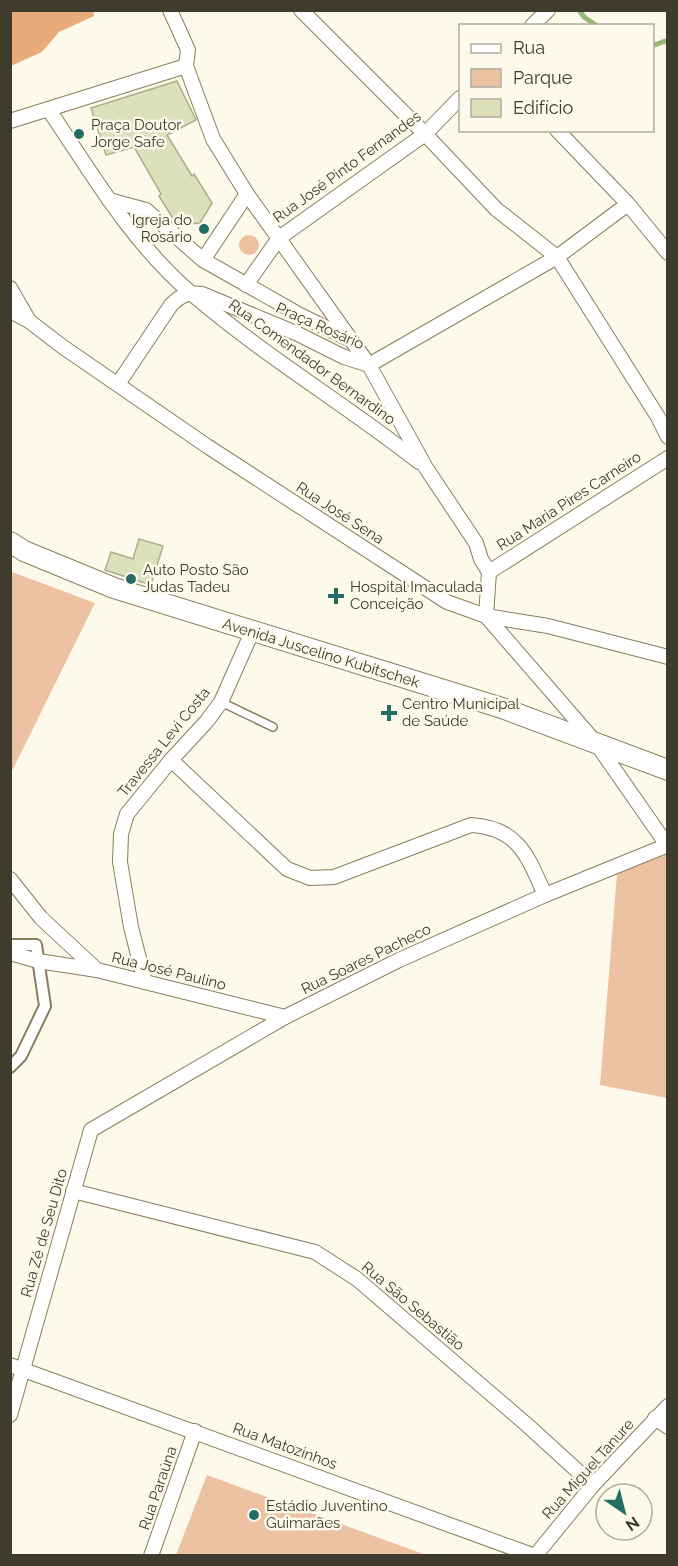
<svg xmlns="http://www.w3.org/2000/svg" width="678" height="1566" font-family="Raleway,sans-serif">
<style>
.green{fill:#edc2a2}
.forest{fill:#eaab7b}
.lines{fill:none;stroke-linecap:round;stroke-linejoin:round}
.stream{stroke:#96b876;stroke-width:5}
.building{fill:#dce0bb;stroke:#aaae8a;stroke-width:1.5}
.service-casing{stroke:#887e5d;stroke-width:10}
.pedestrian-casing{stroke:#887e5d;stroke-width:14}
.minor-casing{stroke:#887e5d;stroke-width:16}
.secondary-casing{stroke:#887e5d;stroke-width:22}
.service{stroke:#fff;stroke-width:7}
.pedestrian{stroke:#fff;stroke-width:10}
.minor{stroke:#fff;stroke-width:14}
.secondary{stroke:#fff;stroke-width:20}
.poi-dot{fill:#246d65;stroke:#fdf9eb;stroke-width:2}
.labels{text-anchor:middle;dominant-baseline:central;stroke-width:5;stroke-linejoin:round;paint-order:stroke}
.poi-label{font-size:15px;fill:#3f3b2d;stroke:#fdf9eb;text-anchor:start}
.street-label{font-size:15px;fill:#3f3b2d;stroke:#fdf9eb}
</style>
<rect width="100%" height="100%" fill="#fdf9eb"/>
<g class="green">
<circle cx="249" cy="245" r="10"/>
<path d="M 12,572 L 95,603 L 11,773 L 10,574 Z"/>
<path d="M 667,854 L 667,1098 L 600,1085 L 617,874 Z"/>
<path d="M 207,1475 L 426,1555 L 176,1555 Z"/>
</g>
<path class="forest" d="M 11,10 L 93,11 L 94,16 L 59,32 L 42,52 L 11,66 Z"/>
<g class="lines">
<g class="stream">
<path d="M 579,10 L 584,17 L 597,26"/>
<path d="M 652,46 L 665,41 L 668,43"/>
</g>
</g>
<g class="building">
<path d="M 177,81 L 196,120 L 167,135 L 192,176 L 194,174 L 212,203 L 200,223 L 177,225 L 159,196 L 161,194 L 134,147 L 106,155 L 91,108 Z"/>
<path d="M 139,539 L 163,546 L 151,585 L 105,570 L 111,552 L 133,559 Z"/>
</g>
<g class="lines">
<g class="service-casing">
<path id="service" d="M 221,702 L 273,727"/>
</g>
<g class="pedestrian-casing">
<path id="pedestrian" d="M 10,945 L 36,945 L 45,1006 L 21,1056 L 10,1067"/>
</g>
<g class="minor-casing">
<g id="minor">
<path d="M 170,10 L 188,50 L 186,66"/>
<path d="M 301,10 L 425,134 L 496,209 L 557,257 L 658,417 L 668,437"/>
<path d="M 532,26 L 548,10"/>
<path d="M 186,66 L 213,139 L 247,194 L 369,365 L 426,468 L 476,543 L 481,559 L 489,572 L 486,616 L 596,743 L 667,845"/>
<path d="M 49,110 C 92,174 132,243 192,294 C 263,355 345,404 419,462"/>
<path d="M 10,121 L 186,66"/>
<path d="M 557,130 L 628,204 L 668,253"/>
<path d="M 109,200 L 146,210 L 203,260 L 300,315 L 349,339"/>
<path d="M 203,260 L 247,194"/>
<path d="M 246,285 L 279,238 L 425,134 L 460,98"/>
<path d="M 10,288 L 29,321"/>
<path d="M 10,311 L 29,321 L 63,347 L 207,446 L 447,602 L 486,616 L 548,626 L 668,657"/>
<path d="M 118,384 L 171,305 C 181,295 188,292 202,294 L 298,334 L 344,357 L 369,365 L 557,257 L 628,204"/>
<path d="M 489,572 L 668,458"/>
<path d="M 171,760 L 287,869 L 310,878 L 334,877 L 471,825 C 519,828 528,857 545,895"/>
<path d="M 10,879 L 41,918 L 97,970 L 285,1017"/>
<path d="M 10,953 L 38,961 L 97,970"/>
<path d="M 145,982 L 131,927 L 120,862 L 121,834 L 127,814 L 171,760 L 207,721 L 221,702 L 252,632"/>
<path d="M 73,1191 L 315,1252 L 357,1279 L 526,1424 L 593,1485"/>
<path d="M 10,1365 L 535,1556"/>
<path d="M 10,1415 L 91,1130 L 285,1017 L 399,960 L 545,895 L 668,845"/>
<path d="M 655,1418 L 668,1427"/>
<path d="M 151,1556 L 195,1431"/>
<path d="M 535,1556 L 593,1485 L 668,1406"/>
</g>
</g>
<g class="secondary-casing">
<path id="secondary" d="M 10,542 L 24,551 L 114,588 L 502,708 L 668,770"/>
</g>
<use href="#service" class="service"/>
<use href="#pedestrian" class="pedestrian"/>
<use href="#minor" class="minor"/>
<use href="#secondary" class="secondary"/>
</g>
<g class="poi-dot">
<circle cx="79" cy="134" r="6"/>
<circle cx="204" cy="229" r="6"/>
<circle cx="131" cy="579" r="6"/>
<path d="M333 587h6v6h6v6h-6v6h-6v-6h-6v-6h6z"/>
<path d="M386 704h6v6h6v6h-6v6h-6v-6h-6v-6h6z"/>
<circle cx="254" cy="1515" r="6"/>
</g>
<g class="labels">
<g class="poi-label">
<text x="91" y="125">Praça Doutor<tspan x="91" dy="17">Jorge Safe</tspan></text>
<text x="192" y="220" text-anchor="end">Igreja do<tspan x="192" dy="17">Rosário</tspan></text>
<text x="143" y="570">Auto Posto São<tspan x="143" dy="17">Judas Tadeu</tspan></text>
<text x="350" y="587">Hospital Imaculada<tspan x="350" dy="17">Conceição</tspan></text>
<text x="402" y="704">Centro Municipal<tspan x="402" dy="17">de Saúde</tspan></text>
<text x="266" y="1506">Estádio Juventino<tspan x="266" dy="17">Guimarães</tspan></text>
</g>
<g class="street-label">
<text transform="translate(347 167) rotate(-36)">Rua José Pinto Fernandes</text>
<text transform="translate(320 326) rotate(24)">Praça Rosário</text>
<text transform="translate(312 362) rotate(36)">Rua Comendador Bernardino</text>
<text transform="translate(569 501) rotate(-33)">Rua Maria Pires Carneiro</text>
<text transform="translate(340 513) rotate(33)">Rua José Sena</text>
<text transform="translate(321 653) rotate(17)">Avenida Juscelino Kubitschek</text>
<text transform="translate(164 742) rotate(-51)">Travessa Levi Costa</text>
<text transform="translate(366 959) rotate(-26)">Rua Soares Pacheco</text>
<text transform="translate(169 971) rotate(14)">Rua José Paulino</text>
<text transform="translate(44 1233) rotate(-74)">Rua Zé de Seu Dito</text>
<text transform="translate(413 1306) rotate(40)">Rua São Sebastião</text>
<text transform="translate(285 1446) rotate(20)">Rua Matozinhos</text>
<text transform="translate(588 1469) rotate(-48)">Rua Miguel Tanure</text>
<text transform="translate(158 1488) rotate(-71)">Rua Paraúna</text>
</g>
</g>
<rect width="678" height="1566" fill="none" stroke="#3f3b2d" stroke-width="24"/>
<rect x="459" y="24" width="195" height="108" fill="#fdf9eb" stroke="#b1ad9f" stroke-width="1.5"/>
<rect x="471" y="44" width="30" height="9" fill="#ffffff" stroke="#b1ad9f" stroke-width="1.5"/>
<text x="513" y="54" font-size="18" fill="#3f3b2d">Rua</text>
<rect x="471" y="69" width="30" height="18" fill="#edc2a2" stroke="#b1ad9f" stroke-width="1.5"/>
<text x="513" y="84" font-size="18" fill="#3f3b2d">Parque</text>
<rect x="471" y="99" width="30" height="18" fill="#dce0bb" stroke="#b1ad9f" stroke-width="1.5"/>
<text x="513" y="114" font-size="18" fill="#3f3b2d">Edifício</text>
<g transform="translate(624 1512) rotate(145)"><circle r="28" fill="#fdf9eb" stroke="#b1ad9f" stroke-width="1.5"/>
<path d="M0-4.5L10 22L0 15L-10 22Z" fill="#246d65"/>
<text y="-9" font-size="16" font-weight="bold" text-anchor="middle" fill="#3f3b2d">N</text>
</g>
</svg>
